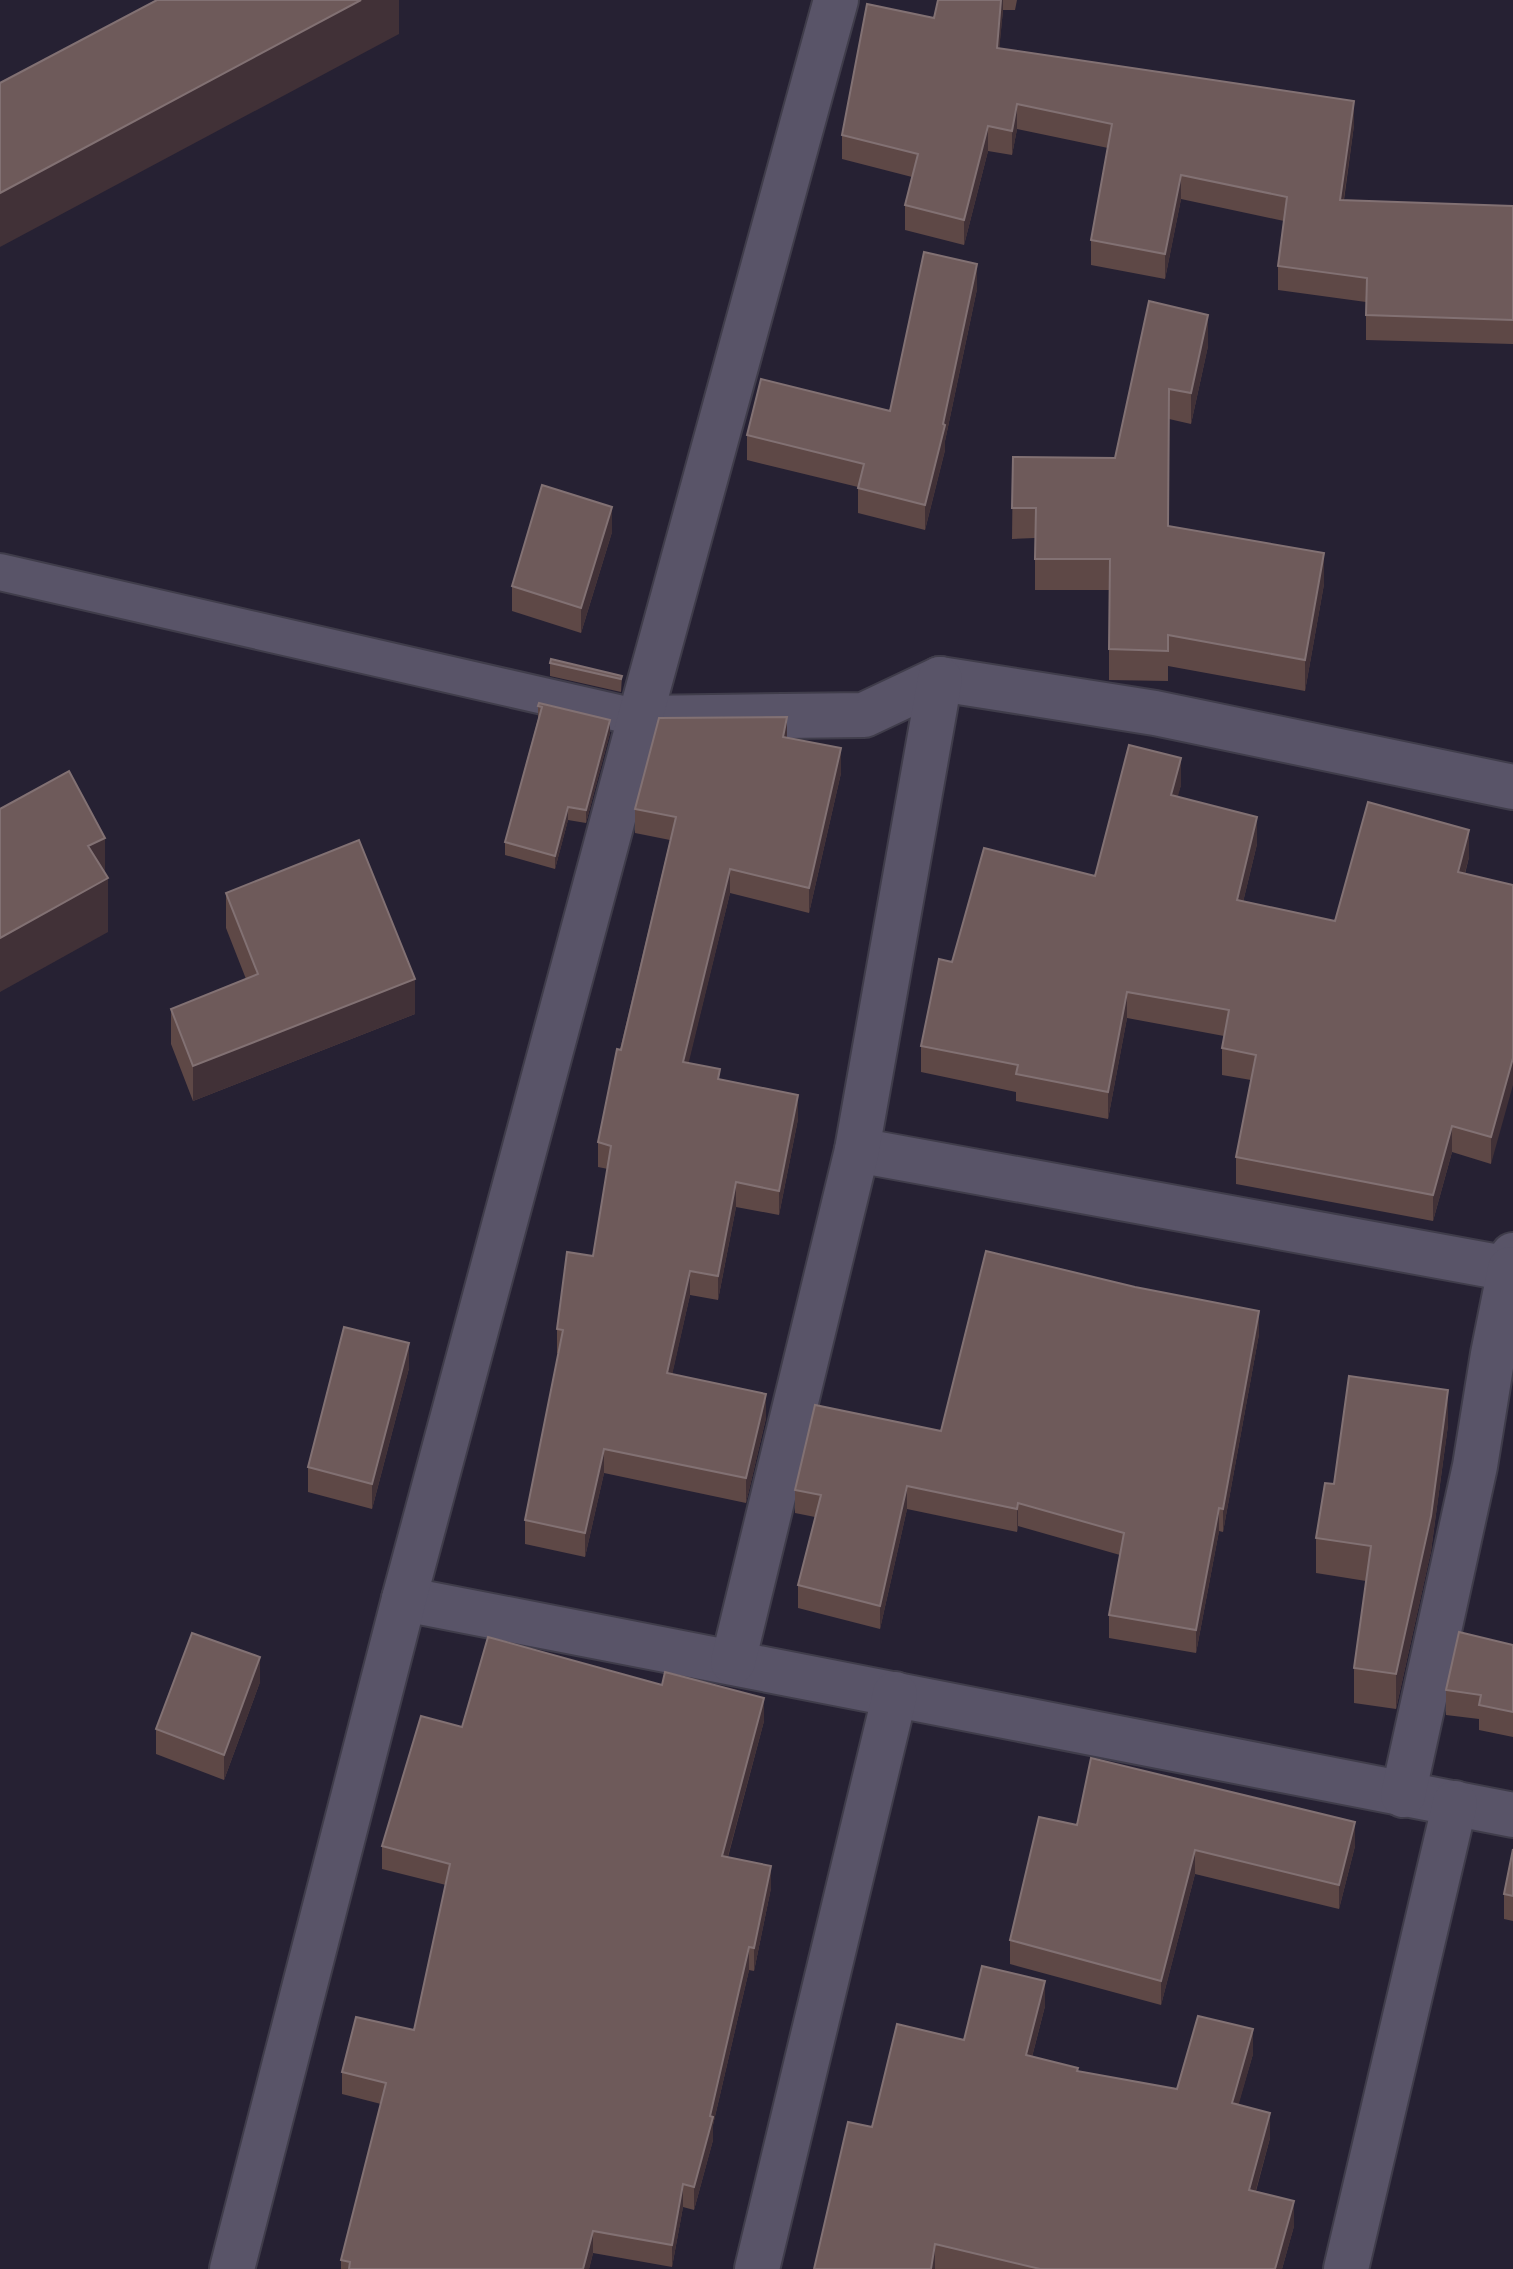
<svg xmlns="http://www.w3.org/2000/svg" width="1513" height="2269" font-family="'Open Sans',sans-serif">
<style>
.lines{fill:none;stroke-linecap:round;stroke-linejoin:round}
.service-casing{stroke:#403d4b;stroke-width:40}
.minor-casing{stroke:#403d4b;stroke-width:48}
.service{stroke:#595468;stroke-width:36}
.minor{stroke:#595468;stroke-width:44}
.wall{fill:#5e4846}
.shaded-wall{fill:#413137}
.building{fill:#6e5a5a;stroke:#827173;stroke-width:2}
</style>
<rect width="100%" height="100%" fill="#262133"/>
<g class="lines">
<g class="service-casing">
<path id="service" d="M 0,572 L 640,718"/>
</g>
<g class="minor-casing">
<g id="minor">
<path d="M 640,718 L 864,715 L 940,679 L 1155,713 L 1513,787"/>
<path d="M 857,1150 L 1510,1269 L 1513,1255"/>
<path d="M 404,1599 L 1513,1815"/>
<path d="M 733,1662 L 857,1150 L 940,679"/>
<path d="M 1403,1795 L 1475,1466 L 1493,1354 L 1510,1269 L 1513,1270"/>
<path d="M 232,2269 L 404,1599 L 640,718 L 836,0"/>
<path d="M 757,2269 L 895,1694"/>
<path d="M 1346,2269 L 1455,1803"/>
</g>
</g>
<use href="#service" class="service"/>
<use href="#minor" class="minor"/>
</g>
<g class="wall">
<path d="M 938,0 L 1017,0 L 1015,10 L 1003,10 L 999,49 L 1354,125 L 1344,200 L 1513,206 L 1513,344 L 1366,340 L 1366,302 L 1278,290 L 1278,266 L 1284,221 L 1181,199 L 1165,279 L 1091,265 L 1091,240 L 1108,148 L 1017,129 L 1012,155 L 988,151 L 964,245 L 905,230 L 905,205 L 912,177 L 842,159 L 842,135 L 934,18 Z"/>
<path d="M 977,289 L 945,441 L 945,450 L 925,530 L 858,513 L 858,487 L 747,460 L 747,435 L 890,411 Z"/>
<path d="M 1149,301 L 1208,346 L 1191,424 L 1169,419 L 1168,526 L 1324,584 L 1305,691 L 1168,666 L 1168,681 L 1109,680 L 1109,590 L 1035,590 L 1035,538 L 1012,539 L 1013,457 L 1115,458 Z"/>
<path d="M 612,532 L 581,633 L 512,611 L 512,586 Z"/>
<path d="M 550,663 L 622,676 L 621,692 L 550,676 Z"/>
<path d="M 538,706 L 610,733 L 586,823 L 568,820 L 555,869 L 505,855 L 505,842 L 538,719 Z"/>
<path d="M 787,738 L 841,773 L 809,913 L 730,893 L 688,1063 L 798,1119 L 779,1215 L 736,1207 L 718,1300 L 690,1295 L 672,1374 L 766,1418 L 746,1503 L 604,1473 L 585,1557 L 525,1544 L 525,1520 L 559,1353 L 557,1353 L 557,1329 L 593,1256 L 608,1169 L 598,1167 L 598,1142 L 670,840 L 635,833 L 635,809 Z"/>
<path d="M 1181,785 L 1177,797 L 1257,844 L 1243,902 L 1335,921 L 1469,857 L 1465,874 L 1513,885 L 1491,1164 L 1452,1152 L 1433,1221 L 1236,1184 L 1236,1157 L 1251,1080 L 1222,1075 L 1222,1048 L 1224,1036 L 1127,1018 L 1108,1119 L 1016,1101 L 1016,1092 L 921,1072 L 921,1046 L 952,962 L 1095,876 Z"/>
<path d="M 226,893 L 415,1014 L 193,1101 L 171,1044 L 171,1009 L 246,979 L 226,928 Z"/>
<path d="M 1259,1334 L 1223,1532 L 1219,1531 L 1196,1653 L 1109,1638 L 1109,1615 L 1120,1555 L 1018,1526 L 1017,1532 L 907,1509 L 880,1629 L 798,1608 L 798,1585 L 815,1517 L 795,1513 L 795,1490 L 941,1431 Z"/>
<path d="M 409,1368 L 372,1509 L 308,1492 L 308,1467 Z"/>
<path d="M 1448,1425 L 1431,1551 L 1396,1709 L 1354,1703 L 1354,1668 L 1366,1581 L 1316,1573 L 1316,1538 L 1334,1484 Z"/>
<path d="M 1513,1645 L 1513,1737 L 1479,1730 L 1479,1719 L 1446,1715 L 1446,1690 Z"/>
<path d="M 260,1682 L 224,1780 L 156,1754 L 156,1729 Z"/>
<path d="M 764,1721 L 728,1857 L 771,1888 L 754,1971 L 749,1970 L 713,2125 L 713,2140 L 694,2210 L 683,2207 L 672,2267 L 593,2253 L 589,2269 L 341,2269 L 341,2260 L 381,2104 L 342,2094 L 342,2072 L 414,2030 L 446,1885 L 382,1869 L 382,1846 L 462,1727 Z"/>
<path d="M 1077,1825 L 1355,1846 L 1339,1909 L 1195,1874 L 1161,2005 L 1010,1964 L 1010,1940 Z"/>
<path d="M 1513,1849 L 1513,1921 L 1504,1919 L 1504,1894 Z"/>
<path d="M 1045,2006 L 1032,2057 L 1078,2071 L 1177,2089 L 1253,2054 L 1238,2105 L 1270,2138 L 1256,2191 L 1294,2226 L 1282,2269 L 814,2269 L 872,2127 L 964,2040 Z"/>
</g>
<g class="shaded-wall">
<path d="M 361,0 L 399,0 L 399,34 L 0,247 L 0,193 Z"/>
<path d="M 1001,0 L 1003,0 L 1003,10 L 997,73 L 997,48 Z"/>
<path d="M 1354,101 L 1354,125 L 1340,225 L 1340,200 Z"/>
<path d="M 1017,104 L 1017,129 L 1012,155 L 1012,131 Z"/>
<path d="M 988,126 L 988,151 L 964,245 L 964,220 Z"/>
<path d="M 1181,175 L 1181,199 L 1165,279 L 1165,254 Z"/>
<path d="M 977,264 L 977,289 L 945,441 L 945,450 L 925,530 L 925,505 Z"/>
<path d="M 1208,315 L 1208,346 L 1191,424 L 1191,393 Z"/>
<path d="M 612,507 L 612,532 L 581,633 L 581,608 Z"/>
<path d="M 1324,553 L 1324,584 L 1305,691 L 1305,660 Z"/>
<path d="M 787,717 L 787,741 L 783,737 Z"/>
<path d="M 610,720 L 610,733 L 586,823 L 586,810 Z"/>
<path d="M 841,748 L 841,773 L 809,913 L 809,888 Z"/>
<path d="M 1181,758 L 1181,785 L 1171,822 L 1171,795 Z"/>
<path d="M 568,807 L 568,820 L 555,869 L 555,856 Z"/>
<path d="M 1257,817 L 1257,844 L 1237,927 L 1237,900 Z"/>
<path d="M 1469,830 L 1469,857 L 1458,899 L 1458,872 Z"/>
<path d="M 105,838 L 105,880 L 108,878 L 108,932 L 0,992 L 0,938 L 88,846 Z"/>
<path d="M 730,869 L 730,893 L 683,1086 L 683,1062 Z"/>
<path d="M 415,979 L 415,1014 L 193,1101 L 193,1066 Z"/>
<path d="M 1127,992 L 1127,1018 L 1108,1119 L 1108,1092 Z"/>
<path d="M 1513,1058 L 1513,1085 L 1491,1164 L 1491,1137 Z"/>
<path d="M 798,1095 L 798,1119 L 779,1215 L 779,1191 Z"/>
<path d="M 1452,1126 L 1452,1152 L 1433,1221 L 1433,1195 Z"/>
<path d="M 736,1182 L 736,1207 L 718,1300 L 718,1276 Z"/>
<path d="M 690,1271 L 690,1295 L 667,1398 L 667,1373 Z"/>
<path d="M 1259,1311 L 1259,1334 L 1223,1532 L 1223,1509 Z"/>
<path d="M 409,1343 L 409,1368 L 372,1509 L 372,1484 Z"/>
<path d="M 1448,1390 L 1448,1425 L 1431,1551 L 1396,1709 L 1396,1674 Z"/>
<path d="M 766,1394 L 766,1418 L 746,1503 L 746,1478 Z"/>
<path d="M 604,1449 L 604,1473 L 585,1557 L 585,1533 Z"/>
<path d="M 907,1486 L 907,1509 L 880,1629 L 880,1606 Z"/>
<path d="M 1018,1503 L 1018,1526 L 1017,1532 L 1017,1509 Z"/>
<path d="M 1219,1508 L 1219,1531 L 1196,1653 L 1196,1630 Z"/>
<path d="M 260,1657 L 260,1682 L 224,1780 L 224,1755 Z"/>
<path d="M 764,1698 L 764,1721 L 722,1878 L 722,1856 Z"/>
<path d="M 1355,1822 L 1355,1846 L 1339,1909 L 1339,1885 Z"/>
<path d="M 1195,1850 L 1195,1874 L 1161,2005 L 1161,1981 Z"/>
<path d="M 771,1866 L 771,1888 L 754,1971 L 754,1948 Z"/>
<path d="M 749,1947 L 749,1970 L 713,2125 L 713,2140 L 694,2210 L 694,2187 Z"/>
<path d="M 1045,1981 L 1045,2006 L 1026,2080 L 1026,2055 Z"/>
<path d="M 1253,2029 L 1253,2054 L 1232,2128 L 1232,2103 Z"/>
<path d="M 1270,2113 L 1270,2138 L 1249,2215 L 1249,2190 Z"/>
<path d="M 683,2184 L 683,2207 L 672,2267 L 672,2245 Z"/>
<path d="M 1294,2201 L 1294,2226 L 1282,2269 L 1275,2269 Z"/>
<path d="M 593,2231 L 593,2253 L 589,2269 L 583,2269 Z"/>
<path d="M 935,2244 L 935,2269 L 931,2269 Z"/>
</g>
<g class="building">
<path d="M 157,0 L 361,0 L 0,193 L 0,83 Z"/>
<path d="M 938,0 L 1001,0 L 997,48 L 1354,101 L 1340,200 L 1513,206 L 1513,320 L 1366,315 L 1367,278 L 1278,266 L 1287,197 L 1181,175 L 1165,254 L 1091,240 L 1112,124 L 1017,104 L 1012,131 L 988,126 L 964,220 L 905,205 L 918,154 L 842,135 L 867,4 L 934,18 Z"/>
<path d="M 924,252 L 977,264 L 943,424 L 945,425 L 925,505 L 858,488 L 864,464 L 747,435 L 761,379 L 890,411 Z"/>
<path d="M 1149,301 L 1208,315 L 1191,393 L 1169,389 L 1168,526 L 1324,553 L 1305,660 L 1168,635 L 1168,651 L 1109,649 L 1110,559 L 1035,559 L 1036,508 L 1012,508 L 1013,457 L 1115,458 Z"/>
<path d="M 542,485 L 612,507 L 581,608 L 512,586 Z"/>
<path d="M 551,659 L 622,676 L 621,679 L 550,663 Z"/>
<path d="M 539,703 L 610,720 L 586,810 L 568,807 L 555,856 L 505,842 L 542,707 L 538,706 Z"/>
<path d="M 787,717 L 783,737 L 841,748 L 809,888 L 730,869 L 683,1062 L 720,1069 L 718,1079 L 798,1095 L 779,1191 L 736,1182 L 718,1276 L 690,1271 L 667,1373 L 766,1394 L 746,1478 L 604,1449 L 585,1533 L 525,1520 L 563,1330 L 557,1329 L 567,1252 L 593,1256 L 611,1146 L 598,1142 L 617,1049 L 621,1050 L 676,817 L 635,809 L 659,718 Z"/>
<path d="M 1129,745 L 1181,758 L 1171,795 L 1257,817 L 1237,900 L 1335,921 L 1368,802 L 1469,830 L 1458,872 L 1513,885 L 1513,1058 L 1491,1137 L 1452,1126 L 1433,1195 L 1236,1157 L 1256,1055 L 1222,1048 L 1229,1010 L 1127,992 L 1108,1092 L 1016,1074 L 1018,1065 L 921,1046 L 939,959 L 952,962 L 984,848 L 1095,876 Z"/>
<path d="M 69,771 L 105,838 L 88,846 L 108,878 L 0,938 L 0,809 Z"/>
<path d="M 359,840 L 415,979 L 193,1066 L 171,1009 L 258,974 L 226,893 Z"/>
<path d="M 986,1251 L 1135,1287 L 1259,1311 L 1223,1509 L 1219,1508 L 1196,1630 L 1109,1615 L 1124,1533 L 1018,1503 L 1017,1509 L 907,1486 L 880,1606 L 798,1585 L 821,1495 L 795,1490 L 815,1405 L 941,1431 Z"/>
<path d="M 344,1327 L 409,1343 L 372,1484 L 308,1467 Z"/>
<path d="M 1349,1376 L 1448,1390 L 1431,1516 L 1396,1674 L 1354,1668 L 1371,1546 L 1316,1538 L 1325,1483 L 1334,1484 Z"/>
<path d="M 1459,1632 L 1513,1645 L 1513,1712 L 1479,1705 L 1481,1695 L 1446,1690 Z"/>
<path d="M 192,1633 L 260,1657 L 224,1755 L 156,1729 Z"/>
<path d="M 488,1637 L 662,1685 L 665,1672 L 764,1698 L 722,1856 L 771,1866 L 754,1948 L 749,1947 L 710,2116 L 713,2117 L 694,2187 L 683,2184 L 672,2245 L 593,2231 L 583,2269 L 349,2269 L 350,2262 L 341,2260 L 386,2083 L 342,2072 L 356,2017 L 414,2030 L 450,1864 L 382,1846 L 421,1716 L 462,1727 Z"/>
<path d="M 1091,1758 L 1355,1822 L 1339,1885 L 1195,1850 L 1161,1981 L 1010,1940 L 1039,1817 L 1077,1825 Z"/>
<path d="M 1513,1849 L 1513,1896 L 1504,1894 Z"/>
<path d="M 982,1966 L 1045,1981 L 1026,2055 L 1078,2068 L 1077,2071 L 1177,2089 L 1198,2016 L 1253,2029 L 1232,2103 L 1270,2113 L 1249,2190 L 1294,2201 L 1275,2269 L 1040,2269 L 935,2244 L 931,2269 L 814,2269 L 848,2122 L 872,2127 L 897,2024 L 964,2040 Z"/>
</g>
</svg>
